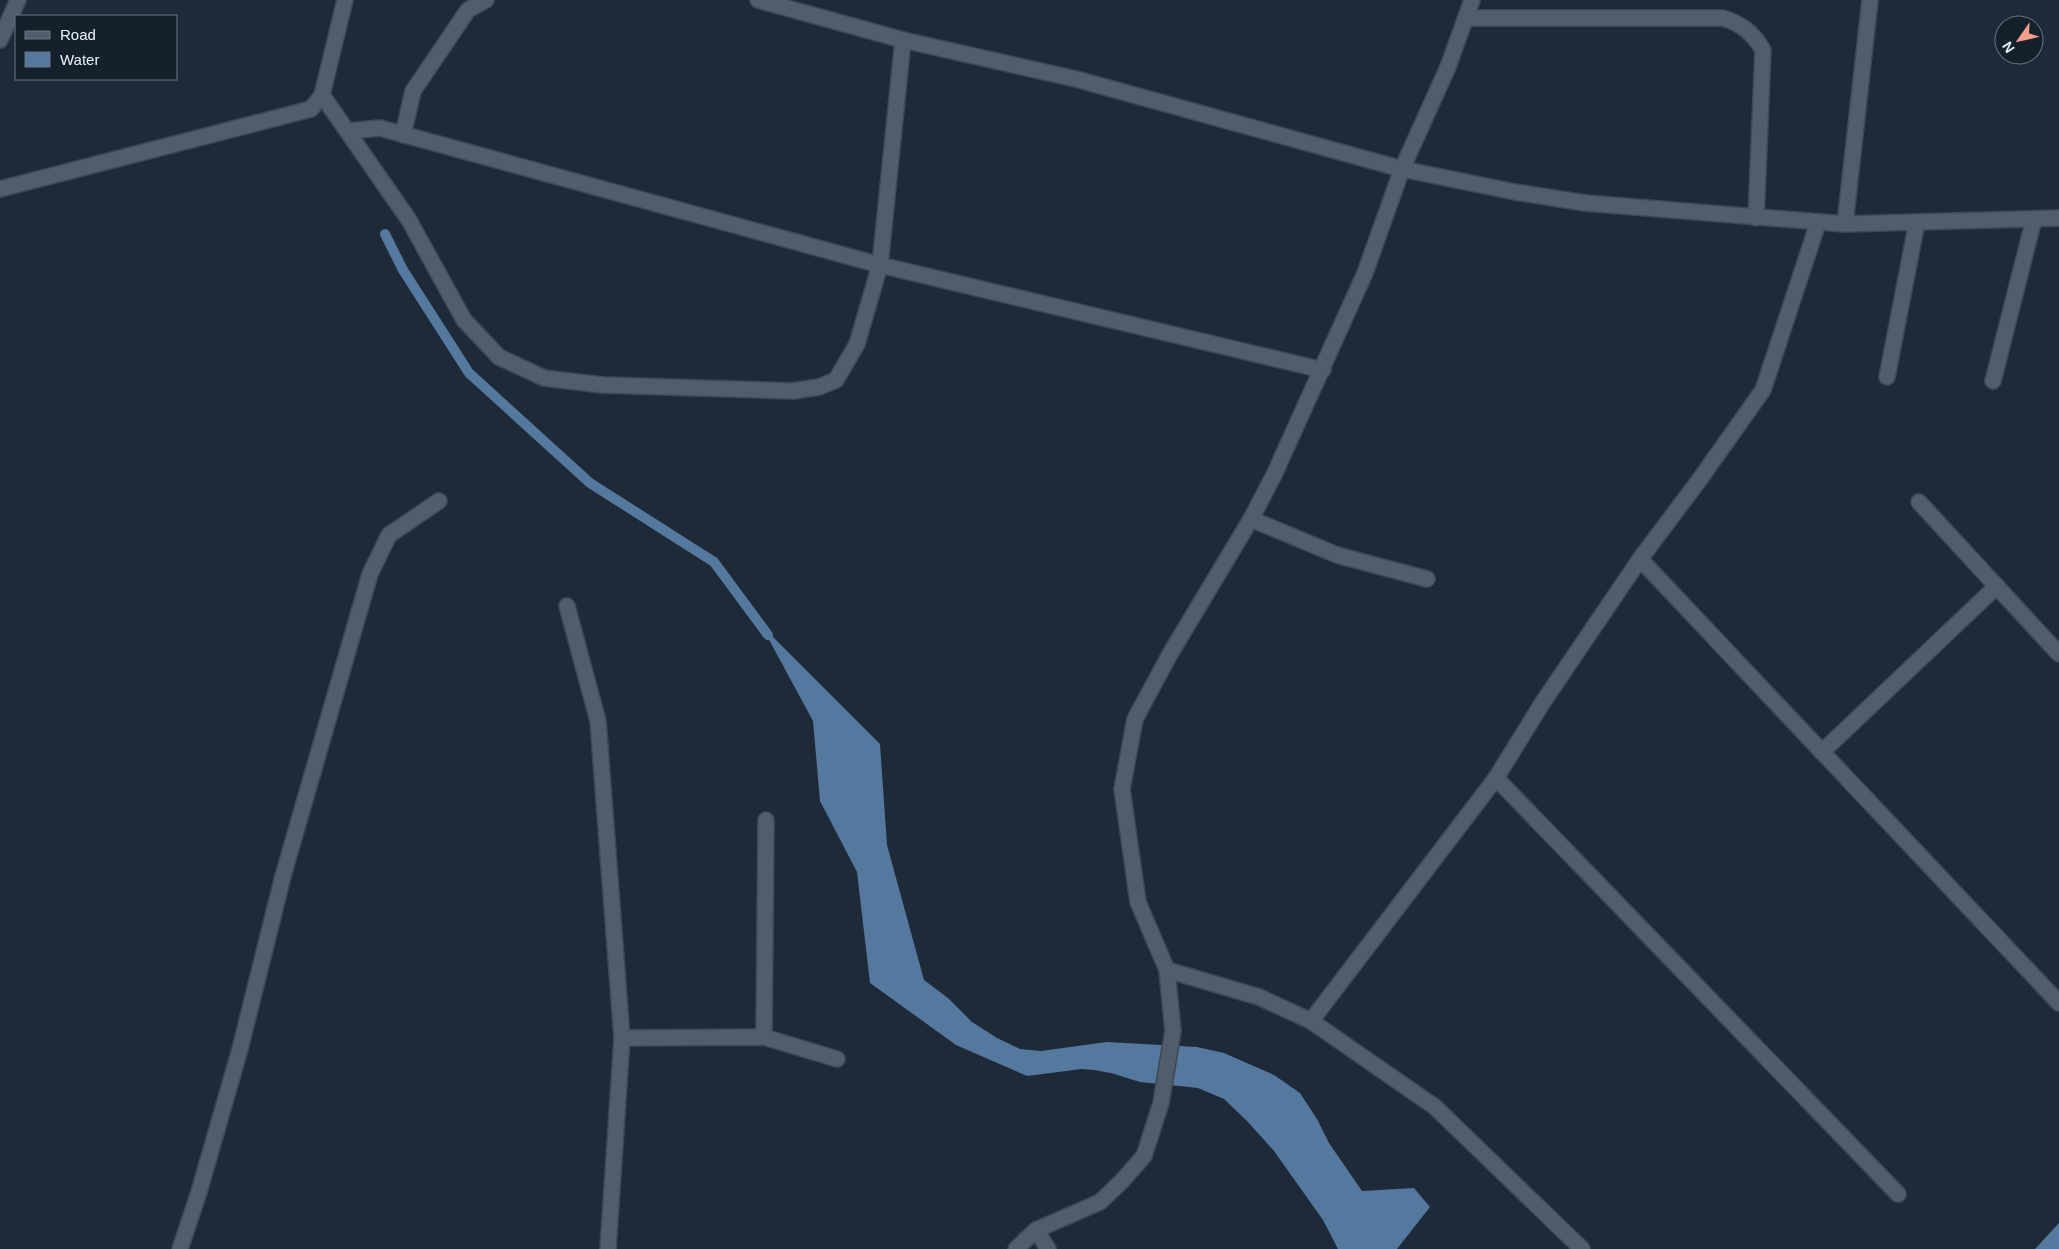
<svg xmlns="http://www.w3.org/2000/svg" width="2059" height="1249" font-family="Helvetica,sans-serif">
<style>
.water{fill:#54789e}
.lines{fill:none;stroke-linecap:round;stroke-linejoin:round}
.stream{stroke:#54789e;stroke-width:10}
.lane-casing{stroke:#3e4853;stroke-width:18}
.street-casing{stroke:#3e4853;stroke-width:18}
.lane{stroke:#505e6c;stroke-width:15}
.street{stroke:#505e6c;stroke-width:15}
</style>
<rect width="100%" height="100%" fill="#1e2a37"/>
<g class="water">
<path d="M 761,625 L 880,744 L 887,845 L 924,980 L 948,998 L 972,1022 L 997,1038 L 1020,1049 L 1041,1051 L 1107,1042 L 1197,1047 L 1224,1053 L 1274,1075 L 1300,1093 L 1317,1119 L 1329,1143 L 1362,1191 L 1414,1188 L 1430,1207 L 1397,1249 L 1338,1249 L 1323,1220 L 1274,1151 L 1247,1121 L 1224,1099 L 1198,1088 L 1140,1082 L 1111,1073 L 1094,1070 L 1082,1069 L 1027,1076 L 956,1045 L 870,983 L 857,872 L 820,801 L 813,721 Z"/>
<path d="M 2059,1223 L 2059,1249 L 2035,1249 Z"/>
</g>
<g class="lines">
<path class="stream" d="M 385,234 L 403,270 L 469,373 L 590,483 L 714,562 L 768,635"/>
<g class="lane-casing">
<g id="lane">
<path d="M 1466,18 L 1723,18 C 1742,24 1753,33 1763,50 L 1756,218"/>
<path d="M 1887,377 L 1917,222"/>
<path d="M 1993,381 L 2034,219"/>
<path d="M 1919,502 L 2059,654"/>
<path d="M 1251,519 L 1337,555 L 1427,579"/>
<path d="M 1822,752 L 1997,586"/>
<path d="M 180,1249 L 199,1192 L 240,1049 L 283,876 L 370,574 L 389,535 L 439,501"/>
</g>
</g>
<g class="street-casing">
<g id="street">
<path d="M 758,0 L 903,40 L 1076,79 L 1402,169 L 1515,192 L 1585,203 L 1845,224 L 2059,218"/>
<path d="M 0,40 L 18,0"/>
<path d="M 322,95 L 409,220 L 464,320 L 499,357 L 544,378 L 603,385 L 793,391 L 819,387 L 836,380 L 857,344 L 880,265 L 903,40"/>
<path d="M 348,131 L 380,128 L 880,265 L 1323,370"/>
<path d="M 403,135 L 413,91 L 468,10 L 486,0"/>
<path d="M 0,189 L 311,109 L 322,95 L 345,0"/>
<path d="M 1845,224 L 1870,0"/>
<path d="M 1640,559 L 2059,1003"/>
<path d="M 567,606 L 598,721 L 622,1038 L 608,1249"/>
<path d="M 1496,778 L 1898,1194"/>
<path d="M 1167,970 L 1259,997 L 1311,1021 L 1435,1107 L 1582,1249"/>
<path d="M 1311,1021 L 1496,778 L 1543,702 L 1640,559 L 1700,479 L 1763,390 L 1818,223"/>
<path d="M 764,1037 L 766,820"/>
<path d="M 622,1038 L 764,1037 L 837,1059"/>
<path d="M 1036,1230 L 1048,1249"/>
<path d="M 1016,1249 L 1036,1230 L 1100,1202 L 1122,1181 L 1144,1156 L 1161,1103 L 1173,1031 L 1167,970 L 1138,902 L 1122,789 L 1135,719 L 1170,654 L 1251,519 L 1274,475 L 1365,273 L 1402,169 L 1448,67 L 1472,0"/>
</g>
</g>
<use href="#lane" class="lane"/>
<use href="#street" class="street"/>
</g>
<rect x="15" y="15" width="162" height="65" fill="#15202d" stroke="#6b7480"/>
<rect x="25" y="31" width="25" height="8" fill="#505e6c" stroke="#6b7480"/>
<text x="60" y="40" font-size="15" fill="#ebf3fc">Road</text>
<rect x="25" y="52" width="25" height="15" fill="#54789e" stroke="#6b7480"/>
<text x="60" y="65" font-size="15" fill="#ebf3fc">Water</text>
<g transform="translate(2019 40) rotate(236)"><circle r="24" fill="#15202d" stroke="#6b7480"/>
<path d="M0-4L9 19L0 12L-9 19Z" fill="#f49d8c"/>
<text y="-8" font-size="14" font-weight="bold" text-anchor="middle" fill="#ebf3fc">N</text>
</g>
</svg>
